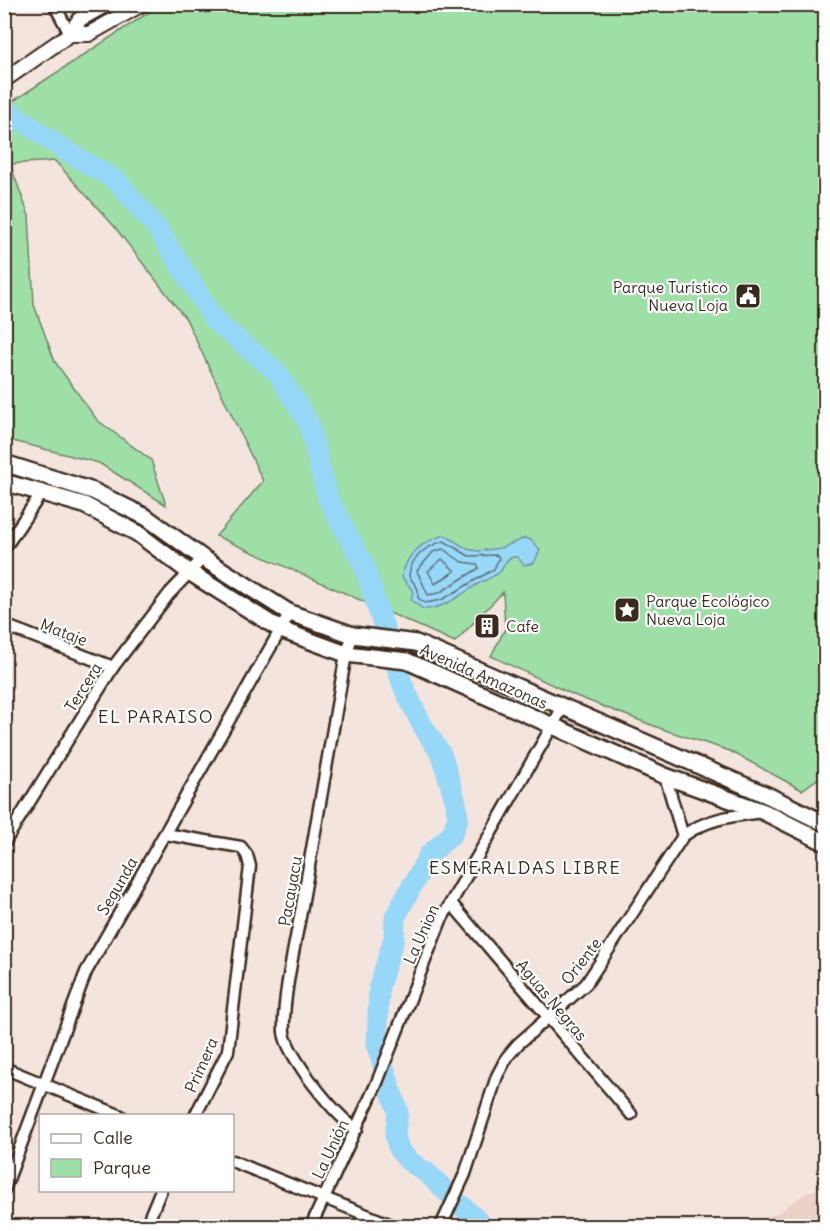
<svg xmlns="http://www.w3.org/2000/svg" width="830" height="1231" font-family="Delius,sans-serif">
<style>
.built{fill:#ecd1c7}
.green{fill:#9edfa8;stroke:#6c8463;stroke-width:1.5}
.water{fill:#97d7f8;stroke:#7292a1;stroke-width:1.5}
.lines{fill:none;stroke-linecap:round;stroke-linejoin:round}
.shore{stroke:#606f75;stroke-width:1.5}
.river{stroke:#97d7f8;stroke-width:21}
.minor-casing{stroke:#3b2a1e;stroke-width:15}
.tertiary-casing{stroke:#3b2a1e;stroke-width:18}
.secondary-casing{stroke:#3b2a1e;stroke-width:20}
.minor{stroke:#fff;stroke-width:10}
.tertiary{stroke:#fff;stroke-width:14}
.secondary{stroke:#fff;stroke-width:15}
.labels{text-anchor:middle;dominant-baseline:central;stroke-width:4.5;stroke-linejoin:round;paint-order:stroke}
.poi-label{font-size:16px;fill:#3b2a1e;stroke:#fff;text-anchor:start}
.street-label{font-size:16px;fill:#3b2a1e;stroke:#fff}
.neighbourhood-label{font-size:18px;letter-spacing:1.5px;fill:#3b2a1e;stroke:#fff}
</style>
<rect width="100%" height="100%" fill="#f4e4de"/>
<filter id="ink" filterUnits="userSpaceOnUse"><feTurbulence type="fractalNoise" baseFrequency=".0167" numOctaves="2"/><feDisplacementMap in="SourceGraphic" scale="12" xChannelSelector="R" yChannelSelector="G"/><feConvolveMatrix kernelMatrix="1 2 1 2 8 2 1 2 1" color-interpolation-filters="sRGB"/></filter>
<g filter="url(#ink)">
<path class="built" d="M 825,1186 L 825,1226 L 744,1226 L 778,1213 L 806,1193 Z"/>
<path class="green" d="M 160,5 L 825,5 L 825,773 L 802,790 L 730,751 L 662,729 L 576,696 L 491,656 L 505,629 L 503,592 L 455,642 L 216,536 L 263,481 L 186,319 L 114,226 L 55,161 L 10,164 L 29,216 L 34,305 L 55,362 L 97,420 L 151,460 L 166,505 L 99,463 L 5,439 L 4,107 Z"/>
<path class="water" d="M 445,535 L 467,549 L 478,551 L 500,548 L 525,538 L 531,540 L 540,550 L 534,563 L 524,565 L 517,557 C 503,556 507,567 498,573 C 492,578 484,580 478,584 C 460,595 445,609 423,609 L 411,600 L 413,591 L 402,577 C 406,553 423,541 445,535 Z"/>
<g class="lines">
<g class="shore">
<path d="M 444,541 L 469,556 L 497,555 L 499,558 L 494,569 L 452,594 L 441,600 L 425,603 L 418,598 L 418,589 L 409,576 C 410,557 427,546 444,541 Z"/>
<path d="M 443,549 L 462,562 L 477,564 L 479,568 L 439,593 L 428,595 L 417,571 L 433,552 Z"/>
<path d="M 442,559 L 455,571 L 435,584 L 428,571 Z"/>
</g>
<path class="river" d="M 4,108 L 63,149 L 117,181 L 157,228 L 215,321 L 277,372 L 309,424 L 328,499 L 363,563 L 403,686 L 421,723 L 442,756 L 456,803 L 458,818 L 452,834 L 429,855 L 395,917 L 394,938 L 379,987 L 377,1046 L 398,1112 L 395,1135 L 399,1150 L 409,1161 L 427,1173 L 483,1226"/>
<g class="minor-casing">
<g id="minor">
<path d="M 54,4 L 70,34"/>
<path d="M 4,549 L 42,492"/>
<path d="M 4,625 L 113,667"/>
<path d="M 353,635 L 346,654 C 332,738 317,822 302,906 C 296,940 282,999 284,1032 C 286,1054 337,1119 357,1129"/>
<path d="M 665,776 L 683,836"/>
<path d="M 165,834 L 241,847 L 247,855 L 250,866 L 228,1051 L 195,1116"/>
<path d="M 4,843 L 113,667 L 169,594 L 203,558"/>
<path d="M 451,903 L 631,1114"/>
<path d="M 4,1068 L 121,1116"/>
<path d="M 232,1161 L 394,1226"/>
<path d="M 4,1190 L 86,972 L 290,613"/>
<path d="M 146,1226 L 161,1190"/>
<path d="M 311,1226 L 376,1085 L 441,920 L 563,707"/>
<path d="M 441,1226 L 465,1174 L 497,1076 L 507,1057 L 518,1044 L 586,984 L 683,836 C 707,818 733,816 762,812"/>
</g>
</g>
<g class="tertiary-casing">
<g id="tertiary">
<path d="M 70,34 L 89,34 L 142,4"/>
<path d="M 4,80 L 70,34 L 80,19 L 107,4"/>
</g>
</g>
<g class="secondary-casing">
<g id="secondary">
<path d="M 4,463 L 93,491 L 146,517 L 203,558 L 290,613 L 353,635 L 416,643 L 769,796 L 826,824"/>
<path d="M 4,482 L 84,505 L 137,533 L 189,572 L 281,630 L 346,654 L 407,661 L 665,776 L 764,812 L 826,843"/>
</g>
</g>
<use href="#minor" class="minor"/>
<use href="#tertiary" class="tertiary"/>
<use href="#secondary" class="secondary"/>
</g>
</g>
<defs>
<g id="civic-square" transform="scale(1.35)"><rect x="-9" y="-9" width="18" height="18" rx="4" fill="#3b2a1e" stroke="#fff"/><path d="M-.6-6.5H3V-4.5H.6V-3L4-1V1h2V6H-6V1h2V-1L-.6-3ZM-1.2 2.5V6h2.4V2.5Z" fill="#fff"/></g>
<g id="sight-square" transform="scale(1.35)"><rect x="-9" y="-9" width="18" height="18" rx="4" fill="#3b2a1e" stroke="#fff"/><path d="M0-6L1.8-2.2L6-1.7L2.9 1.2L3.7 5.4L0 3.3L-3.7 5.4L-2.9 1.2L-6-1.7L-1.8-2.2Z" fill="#fff"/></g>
<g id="building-square" transform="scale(1.35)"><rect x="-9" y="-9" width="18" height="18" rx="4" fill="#3b2a1e" stroke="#fff"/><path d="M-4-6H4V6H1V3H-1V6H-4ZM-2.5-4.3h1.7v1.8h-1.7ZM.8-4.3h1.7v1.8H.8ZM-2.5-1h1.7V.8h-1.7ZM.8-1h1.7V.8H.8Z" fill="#fff"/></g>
</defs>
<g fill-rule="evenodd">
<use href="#civic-square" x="748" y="296"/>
<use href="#sight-square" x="627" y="610"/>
<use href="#building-square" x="487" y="626"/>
</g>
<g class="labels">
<g class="poi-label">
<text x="728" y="287" text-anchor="end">Parque Turístico<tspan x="728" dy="18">Nueva Loja</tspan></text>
<text x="646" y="601">Parque Ecológico<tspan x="646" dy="18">Nueva Loja</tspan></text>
<text x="506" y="626">Cafe</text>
</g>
<g class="street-label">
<text transform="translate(64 632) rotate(21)">Mataje</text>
<text transform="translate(484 676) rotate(24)">Avenida Amazonas</text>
<text transform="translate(83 687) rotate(-58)">Tercera</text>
<text transform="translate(117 886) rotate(-60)">Segunda</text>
<text transform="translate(290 891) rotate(-80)">Pacayacu</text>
<text transform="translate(421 934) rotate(-66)">La Union</text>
<text transform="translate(581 961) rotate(-52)">Oriente</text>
<text transform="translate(552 1000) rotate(50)">Aguas Negras</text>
<text transform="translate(201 1065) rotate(-66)">Primera</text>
<text transform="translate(330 1149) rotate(-65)">La Unión</text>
</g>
<g class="neighbourhood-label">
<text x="156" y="716">EL PARAISO</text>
<text x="525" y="867">ESMERALDAS LIBRE</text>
</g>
</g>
<rect width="830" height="1231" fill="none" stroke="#fff" stroke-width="24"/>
<rect x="12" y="12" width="806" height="1207" fill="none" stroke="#3b2a1e" stroke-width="2" filter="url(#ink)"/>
<rect x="39" y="1114" width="195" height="78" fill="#ffffff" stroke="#b1aaa5" stroke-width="1.5"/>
<rect x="51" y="1134" width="30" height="9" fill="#ffffff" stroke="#b1aaa5" stroke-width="1.5"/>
<text x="93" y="1144" font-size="18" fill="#3b2a1e">Calle</text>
<rect x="51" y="1159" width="30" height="18" fill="#9edfa8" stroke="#b1aaa5" stroke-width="1.5"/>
<text x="93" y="1174" font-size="18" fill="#3b2a1e">Parque</text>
</svg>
